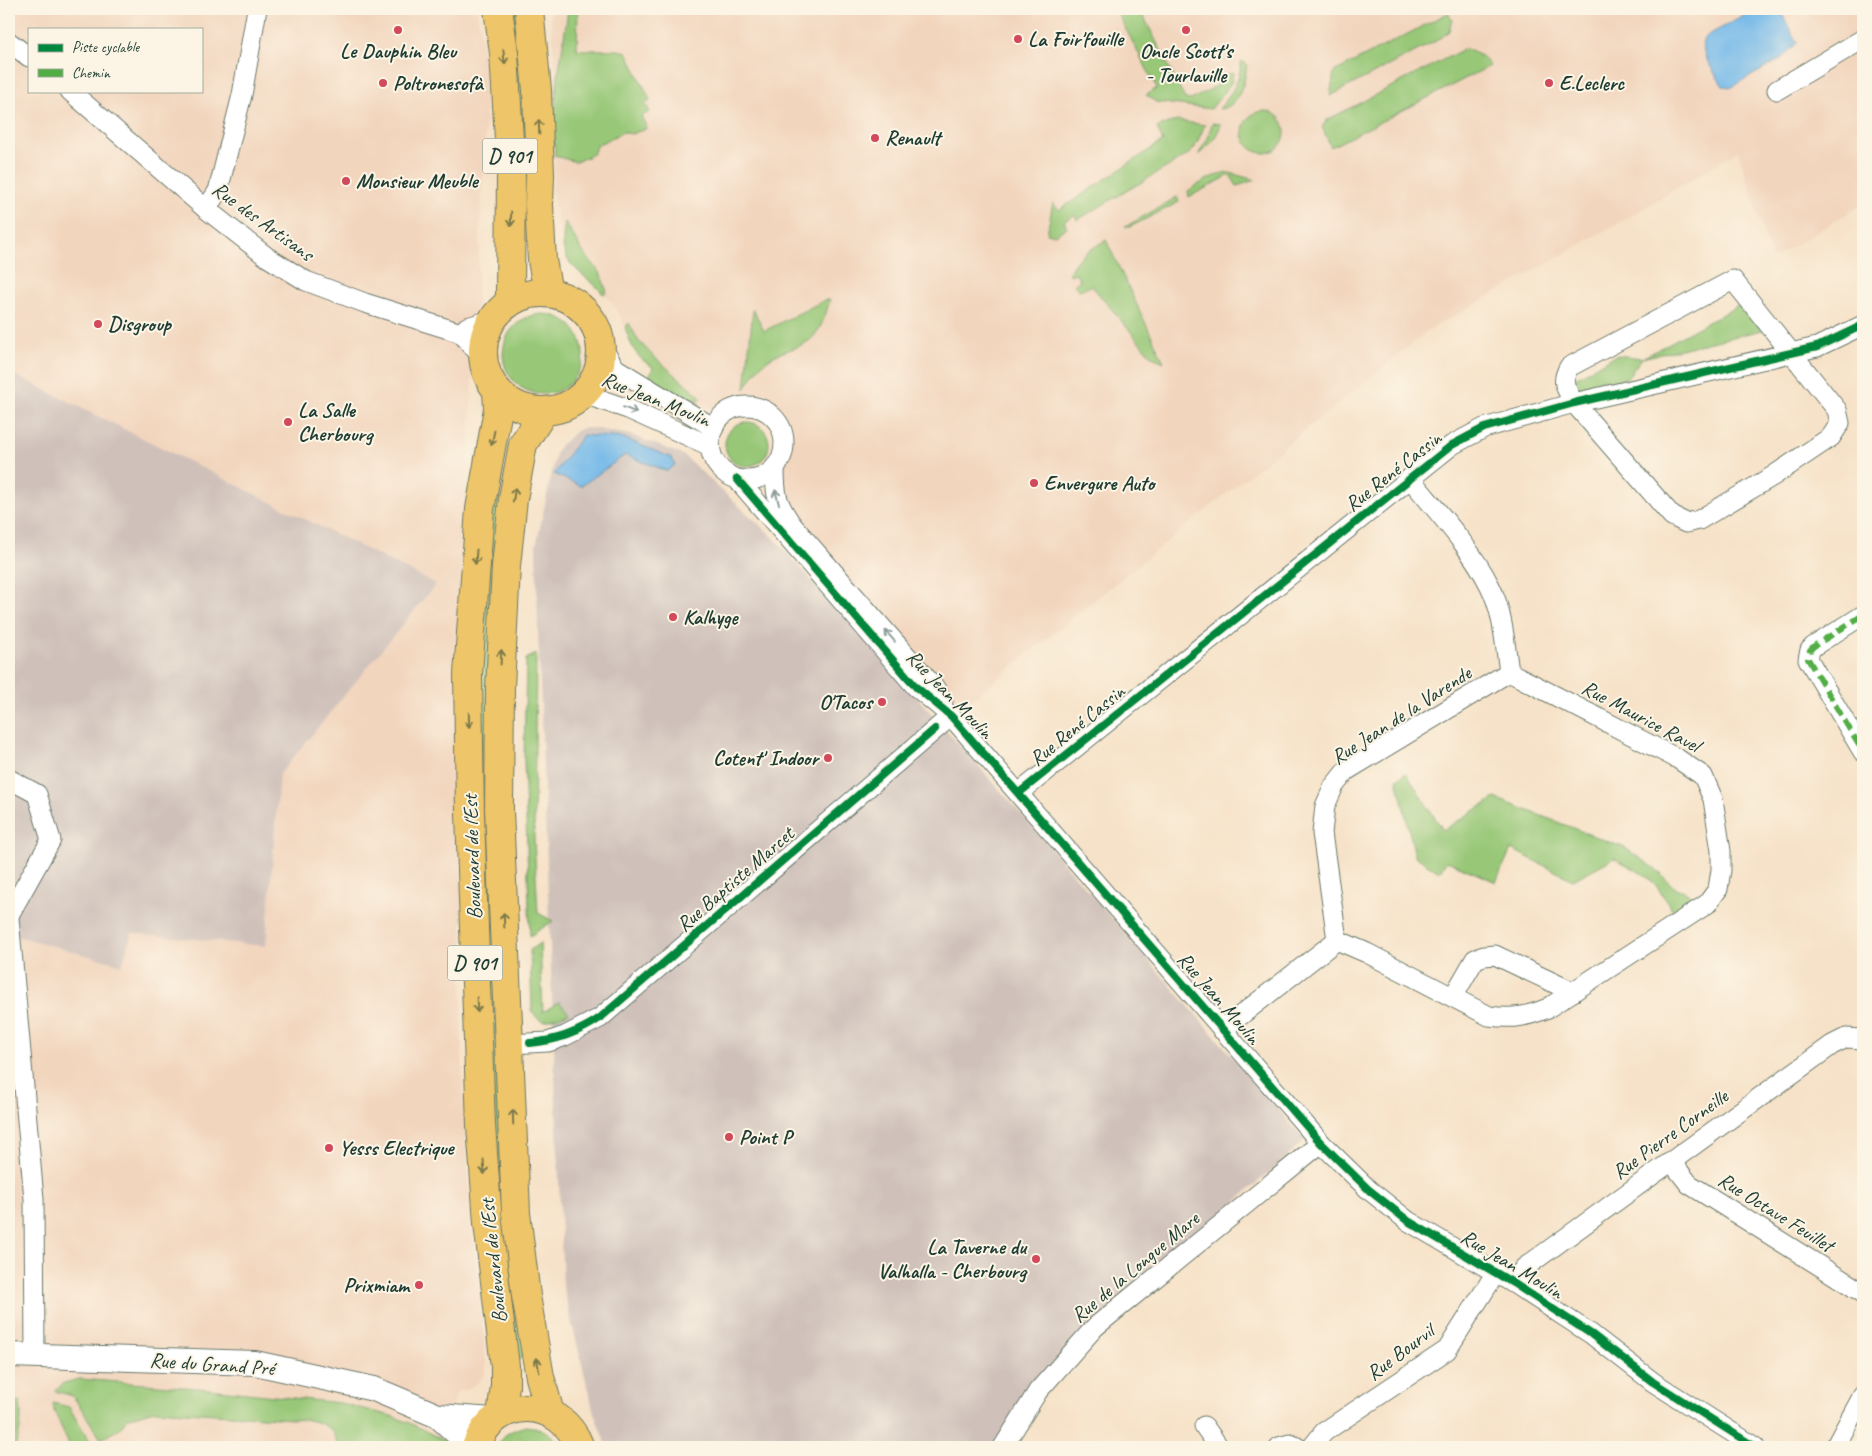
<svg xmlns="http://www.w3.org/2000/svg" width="1872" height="1456" font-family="Caveat,sans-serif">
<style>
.built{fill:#f2d5bd;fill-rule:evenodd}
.industrial{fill:#cfc1ba}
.green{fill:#97c777;stroke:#5b8256}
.water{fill:#72b8e9;stroke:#487a8e}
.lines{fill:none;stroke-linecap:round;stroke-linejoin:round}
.minor-casing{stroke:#6a7768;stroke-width:21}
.tertiary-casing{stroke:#6a7768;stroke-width:26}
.primary-casing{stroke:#6a7768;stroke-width:30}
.minor{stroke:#fff;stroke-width:19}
.tertiary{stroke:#fff;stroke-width:24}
.primary{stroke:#eec569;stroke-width:28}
.quiet{stroke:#52ad45;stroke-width:6;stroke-dasharray:12 6;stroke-linecap:butt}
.cycleway-casing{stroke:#fcf5e5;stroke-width:11}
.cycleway{stroke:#00873e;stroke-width:8}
.oneway{stroke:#7c7a4c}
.oneway2{stroke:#8f9e9a}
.poi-dot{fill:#d1495b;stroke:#fcf5e5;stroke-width:2}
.labels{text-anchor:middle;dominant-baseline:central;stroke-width:4;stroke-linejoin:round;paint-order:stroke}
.shield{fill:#fcf5e5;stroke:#617469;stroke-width:1}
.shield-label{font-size:20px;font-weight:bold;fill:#1f3d34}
.poi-label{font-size:21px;font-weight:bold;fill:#1f3d34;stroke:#fcf5e5;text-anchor:start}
.street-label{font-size:21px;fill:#1f3d34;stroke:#fcf5e5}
</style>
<rect width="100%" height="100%" fill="#fcf5e5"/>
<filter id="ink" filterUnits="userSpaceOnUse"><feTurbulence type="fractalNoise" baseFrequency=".02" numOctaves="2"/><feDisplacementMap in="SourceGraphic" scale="10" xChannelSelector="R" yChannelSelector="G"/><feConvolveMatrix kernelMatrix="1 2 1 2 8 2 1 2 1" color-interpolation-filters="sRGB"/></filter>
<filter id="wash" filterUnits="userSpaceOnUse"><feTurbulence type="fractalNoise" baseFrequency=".0096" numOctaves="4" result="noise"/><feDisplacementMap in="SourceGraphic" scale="20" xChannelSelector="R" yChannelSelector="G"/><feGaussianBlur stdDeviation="1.12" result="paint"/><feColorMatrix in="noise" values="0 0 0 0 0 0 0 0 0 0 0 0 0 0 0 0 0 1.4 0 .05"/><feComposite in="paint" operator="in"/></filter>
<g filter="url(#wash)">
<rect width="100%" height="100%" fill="#f6e2c8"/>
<g class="built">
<path d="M 9,9 L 477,9 L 484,61 L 486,118 L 462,585 L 462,1070 L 469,1198 L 486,1365 L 485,1374 L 478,1383 L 468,1389 L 457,1392 L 443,1432 L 451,1440 L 455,1447 L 9,1447 L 9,934 L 121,965 L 132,933 L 266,945 L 279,775 L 435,585 L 9,372 ZM 29,29 L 201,29 L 201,91 L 29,91 Z"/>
<path d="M 550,9 L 1863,9 L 1863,204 L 1772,259 L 1738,151 L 1636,213 L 1429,330 L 951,716 L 793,526 L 779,463 L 783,452 L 784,440 L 781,428 L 775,419 L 766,412 L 758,408 L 748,406 L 738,408 L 725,414 L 648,380 L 653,367 L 642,361 L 635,352 L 625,327 L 615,307 L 596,284 L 573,267 L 567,257 L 563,249 L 552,189 L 555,156 L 554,144 L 556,83 Z"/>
</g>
<g class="industrial">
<path d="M 9,372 L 436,584 L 279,775 L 266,946 L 132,933 L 122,965 L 9,934 Z"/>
<path d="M 583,428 L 592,428 L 631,435 L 683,455 L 774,538 L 1009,800 L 1305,1140 L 1095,1327 L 1003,1447 L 607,1447 L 594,1413 L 563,1287 L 538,630 L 536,546 L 556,453 L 559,447 L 576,431 Z"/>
</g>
<g class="green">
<path d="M 509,9 L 519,9 L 525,67 L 527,182 L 522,182 Z"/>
<path d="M 568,9 L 578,9 L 577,49 C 594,52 611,47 627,52 L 650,100 L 645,103 L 650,112 L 641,116 L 647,128 L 632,134 L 623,132 L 597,145 L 593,154 L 576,162 L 555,156 C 550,106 562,58 568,9 Z"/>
<path d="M 1115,9 L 1140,9 L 1185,99 L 1191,100 L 1218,85 L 1215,77 L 1233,73 L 1231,83 L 1211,109 L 1156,102 L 1146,95 L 1157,88 Z"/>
<path d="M 1448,13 L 1452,20 L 1449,31 L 1436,41 L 1330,96 L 1334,72 Z"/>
<path d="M 1464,49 C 1475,52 1484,56 1490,66 L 1331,147 L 1322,127 L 1327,120 Z"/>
<path d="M 1241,61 L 1247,64 C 1245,80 1240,108 1219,109 C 1232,93 1240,81 1241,61 Z"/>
<circle cx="1264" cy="132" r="21"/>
<path d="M 1178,121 L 1205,125 L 1194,149 L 1186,156 L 1077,220 L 1075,215 L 1064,221 L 1067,227 L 1055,235 L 1047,233 L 1053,203 L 1059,210 L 1163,141 L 1157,128 L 1168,123 Z"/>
<path d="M 1212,123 L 1221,124 C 1216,139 1209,146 1198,155 L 1208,138 Z"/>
<path d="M 1230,173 L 1255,180 L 1237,186 L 1230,175 L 1189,197 L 1188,191 C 1202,182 1213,174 1230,173 Z"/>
<path d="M 1177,197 L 1179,202 L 1130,227 L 1125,227 Z"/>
<path d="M 565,222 L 583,252 L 600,272 L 607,292 L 603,294 C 591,278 569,270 564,250 C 562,242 564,231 565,222 Z"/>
<path d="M 1106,240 L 1164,362 L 1152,357 L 1092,286 L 1079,290 L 1074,285 L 1080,280 L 1075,273 L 1070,275 L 1069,272 C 1078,255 1090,250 1106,240 Z"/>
<path d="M 825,300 L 830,300 C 826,312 823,326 814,336 C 805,347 788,349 776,355 C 761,362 753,375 745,389 L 753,309 L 764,331 Z"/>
<path d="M 1741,304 L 1763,330 L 1642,358 L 1627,378 L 1578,389 L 1575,388 L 1574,380 L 1577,377 L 1616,355 L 1642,358 Z"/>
<circle cx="543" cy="354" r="40"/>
<path d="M 629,323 L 638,340 L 652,355 L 699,395 L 700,398 L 699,400 L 690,399 L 648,380 L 653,367 C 635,357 631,346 625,327 Z"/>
<circle cx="747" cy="444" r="22"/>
<path d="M 497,469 L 502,470 L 498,523 L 527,1358 L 517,1359 L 497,1219 L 478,701 L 484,573 Z"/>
<path d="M 536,654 L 534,839 L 538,913 L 553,921 L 530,936 L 524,759 L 526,659 Z"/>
<path d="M 1406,773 L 1443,830 L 1495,798 L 1625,848 L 1656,869 L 1674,887 L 1687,892 L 1694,899 L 1674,912 L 1655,884 L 1645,875 L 1614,858 L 1573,880 L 1511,849 L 1496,882 L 1447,861 L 1439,872 L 1415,856 L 1397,779 Z"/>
<path d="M 540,943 L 543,1012 L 559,1002 L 569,1013 L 546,1021 C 539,1021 534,1016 532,1010 L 530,950 Z"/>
<path d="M 79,1379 L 209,1389 L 340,1403 L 391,1416 L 408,1422 L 443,1440 L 448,1447 L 339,1447 C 334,1429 325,1423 307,1420 L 155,1410 L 127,1418 L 119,1429 L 101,1439 L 73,1396 L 55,1391 L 64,1383 Z"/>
<path d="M 20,1401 C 22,1418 21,1431 15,1447 L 9,1447 L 9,1402 Z"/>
<path d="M 53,1403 L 69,1407 L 92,1446 L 88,1447 L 70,1446 L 54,1411 Z"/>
<path d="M 527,1426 C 542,1428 553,1433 560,1447 L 496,1447 C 502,1434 513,1429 527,1426 Z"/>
</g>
<g class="water">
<path d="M 1757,9 L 1780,10 L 1797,43 L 1781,59 L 1732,87 L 1723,86 C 1717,77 1699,52 1703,41 C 1703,40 1707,36 1708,35 Z"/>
<path d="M 583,435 L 624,438 L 672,458 L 675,465 L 667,471 L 625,455 L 581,486 L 554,474 Z"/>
</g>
</g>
<g filter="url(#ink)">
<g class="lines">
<g class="minor-casing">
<g id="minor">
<path d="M 9,42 L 29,57"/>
<path d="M 1777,90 L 1863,39"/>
<path d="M 70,91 L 206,209 L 267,257 L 306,281 L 365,303 L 461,333 L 483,358"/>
<path d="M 206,209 L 218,191 L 242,95 L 257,9"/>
<path d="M 1733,280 L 1837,410 L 1840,423 L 1831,437 L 1773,476 L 1699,520 L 1686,523 L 1672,516 L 1574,403 C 1566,388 1560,383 1569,367 Z"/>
<path d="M 461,333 L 467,327 L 492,320"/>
<path d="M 600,344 L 615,368 L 714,428"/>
<path d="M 584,394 L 628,409 L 710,446"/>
<circle cx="747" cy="443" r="37"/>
<path d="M 775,468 C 775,496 777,504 793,526 L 935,688 L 943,701"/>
<path d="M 737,479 L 916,687 L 951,716 L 1321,1143 L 1369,1190 L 1408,1221 L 1513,1283 L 1591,1334 L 1653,1382 L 1755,1447"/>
<path d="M 1863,615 L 1814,646 L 1810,650 L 1808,659 L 1863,752"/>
<path d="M 9,779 L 37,794 L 51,840 L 9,915"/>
<path d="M 1019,793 L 1452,445 L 1484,428 L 1574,403 L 1817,347 L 1863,325"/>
<path d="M 9,918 L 34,1199 L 35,1356"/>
<path d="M 1337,940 L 1367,953 L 1489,1016 C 1513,1019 1526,1017 1548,1008 L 1707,904 L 1718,889 L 1721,870 L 1721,851 L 1713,799 L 1703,776 L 1678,759 L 1509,672"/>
<path d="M 1337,940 L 1322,833 L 1325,806 L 1334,786 L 1346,771 L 1509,672 C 1505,644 1503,612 1490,586 C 1470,546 1437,512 1410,478"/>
<path d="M 1453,997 L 1475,959 L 1484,956 L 1495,955 L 1573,992"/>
<path d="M 1222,1030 L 1337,940"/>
<path d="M 510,1044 L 548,1042 L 565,1036 L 600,1018 L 951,716"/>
<path d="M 1671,1161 L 1689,1184 L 1863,1293"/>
<path d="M 1513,1283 L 1524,1268 L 1832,1045 L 1846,1038 L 1863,1039"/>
<path d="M 1204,1426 L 1219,1447"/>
<path d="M 1003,1447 L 1038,1391 L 1095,1327 L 1321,1143"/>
<path d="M 1279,1447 L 1290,1444 L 1297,1447"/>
<path d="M 1312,1447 L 1324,1432 L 1447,1350 L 1495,1274"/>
<path d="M 1835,1447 L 1863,1395"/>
</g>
</g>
<g class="tertiary-casing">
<g id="tertiary">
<path d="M 9,1355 L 255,1363 L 374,1389 L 438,1416 L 472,1447"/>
<path d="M 438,1416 L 493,1420"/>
</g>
</g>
<g class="primary-casing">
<g id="primary">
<path d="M 498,9 L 504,53 L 511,174 L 510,295 L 508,304"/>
<path d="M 529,9 L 537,90 L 540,175 L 539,205 L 542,260 L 548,293"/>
<circle cx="542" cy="352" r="59"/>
<path d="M 497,390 L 498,409 L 480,509 L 468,674 L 470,814 L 481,1125 L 488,1223 L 505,1366 L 505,1386 L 501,1415"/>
<path d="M 544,411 L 523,444 L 513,499 L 506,566 L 500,688 L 499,810 L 516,1213 L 526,1296 L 540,1377 L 550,1413"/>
<path d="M 476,1447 C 494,1394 560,1396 580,1447"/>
</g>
</g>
<use href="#minor" class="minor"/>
<use href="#tertiary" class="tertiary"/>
<use href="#primary" class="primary"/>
<path class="quiet" d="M 1863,615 L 1814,646 L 1810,650 L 1808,659 L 1863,752"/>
<g class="cycleway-casing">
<g id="cycleway">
<path d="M 737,479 L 916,687 L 951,716 L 1321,1143 L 1369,1190 L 1408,1221 L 1513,1283 L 1591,1334 L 1653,1382 L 1755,1447"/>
<path d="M 1019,793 L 1452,445 L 1484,428 L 1574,403 L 1817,347 L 1863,325"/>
<path d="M 530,1043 C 555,1041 578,1033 600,1018 L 935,729"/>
</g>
</g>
<use href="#cycleway" class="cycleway"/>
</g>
<defs><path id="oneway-shaft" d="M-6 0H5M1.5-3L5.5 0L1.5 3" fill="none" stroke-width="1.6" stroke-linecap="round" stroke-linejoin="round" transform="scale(1.25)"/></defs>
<g class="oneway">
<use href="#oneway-shaft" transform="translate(504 57) rotate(85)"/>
<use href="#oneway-shaft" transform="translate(539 127) rotate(-92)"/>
<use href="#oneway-shaft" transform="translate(511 219) rotate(91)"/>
<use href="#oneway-shaft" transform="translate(493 438) rotate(101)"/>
<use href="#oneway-shaft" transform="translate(514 495) rotate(-81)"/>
<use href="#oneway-shaft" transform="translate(476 557) rotate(94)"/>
<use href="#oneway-shaft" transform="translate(501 657) rotate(-87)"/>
<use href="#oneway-shaft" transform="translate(469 720) rotate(89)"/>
<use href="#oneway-shaft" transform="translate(504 920) rotate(-93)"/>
<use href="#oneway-shaft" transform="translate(477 1005) rotate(88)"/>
<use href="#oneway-shaft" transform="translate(513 1117) rotate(-92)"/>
<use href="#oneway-shaft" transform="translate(484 1167) rotate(86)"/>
<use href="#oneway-shaft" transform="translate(538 1365) rotate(-100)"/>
</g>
<g class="oneway2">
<use href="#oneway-shaft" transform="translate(630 410) rotate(22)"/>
<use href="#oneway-shaft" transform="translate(777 497) rotate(-105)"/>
<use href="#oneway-shaft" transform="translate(890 636) rotate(-131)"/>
</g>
</g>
<g class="poi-dot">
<circle cx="398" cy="30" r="5"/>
<circle cx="1186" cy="30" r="5"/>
<circle cx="1018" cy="39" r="5"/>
<circle cx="383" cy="83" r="5"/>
<circle cx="1549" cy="83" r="5"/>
<circle cx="875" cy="138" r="5"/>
<circle cx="346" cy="181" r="5"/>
<circle cx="98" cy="324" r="5"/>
<circle cx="288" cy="422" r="5"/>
<circle cx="1034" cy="483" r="5"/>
<circle cx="673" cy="617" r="5"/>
<circle cx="882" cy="702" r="5"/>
<circle cx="828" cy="758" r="5"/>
<circle cx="729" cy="1137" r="5"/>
<circle cx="329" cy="1148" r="5"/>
<circle cx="1036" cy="1259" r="5"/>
<circle cx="419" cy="1285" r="5"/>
</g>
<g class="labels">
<g class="shield">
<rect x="482.5" y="138.5" width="55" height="35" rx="4"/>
<rect x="447.5" y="945.5" width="55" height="35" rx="4"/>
</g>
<g class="shield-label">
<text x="510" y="156">D 901</text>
<text x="475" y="963">D 901</text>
</g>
<g class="poi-label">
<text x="1028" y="39">La Foir'fouille</text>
<text x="398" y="51" text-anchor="middle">Le Dauphin Bleu</text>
<text x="1186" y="51" text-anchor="middle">Oncle Scott's<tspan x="1186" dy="24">- Tourlaville</tspan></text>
<text x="393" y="83">Poltronesofà</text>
<text x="1559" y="83">E.Leclerc</text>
<text x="885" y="138">Renault</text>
<text x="356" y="181">Monsieur Meuble</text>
<text x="108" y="324">Disgroup</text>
<text x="298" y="410">La Salle<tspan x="298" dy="24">Cherbourg</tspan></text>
<text x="1044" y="483">Envergure Auto</text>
<text x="683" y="617">Kalhyge</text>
<text x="872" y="702" text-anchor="end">O'Tacos</text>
<text x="818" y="758" text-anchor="end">Cotent' Indoor</text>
<text x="739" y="1137">Point P</text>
<text x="339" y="1148">Yesss Electrique</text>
<text x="1026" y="1247" text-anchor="end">La Taverne du<tspan x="1026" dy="24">Valhalla - Cherbourg</tspan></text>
<text x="409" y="1285" text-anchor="end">Prixmiam</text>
</g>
<g class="street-label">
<text transform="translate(263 221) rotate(36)">Rue des Artisans</text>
<text transform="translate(656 399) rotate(22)">Rue Jean Moulin</text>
<text transform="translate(1393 471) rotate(-38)">Rue René Cassin</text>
<text transform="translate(950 694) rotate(46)">Rue Jean Moulin</text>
<text transform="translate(1401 715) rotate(-33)">Rue Jean de la Varende</text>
<text transform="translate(1641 716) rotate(28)">Rue Maurice Ravel</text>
<text transform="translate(1077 725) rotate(-39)">Rue René Cassin</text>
<text transform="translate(472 857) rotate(-92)">Boulevard de l'Est</text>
<text transform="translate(735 879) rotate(-41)">Rue Baptiste Marcet</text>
<text transform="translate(1219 998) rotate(49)">Rue Jean Moulin</text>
<text transform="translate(1670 1134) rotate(-36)">Rue Pierre Corneille</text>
<text transform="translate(1776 1212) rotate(32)">Rue Octave Feuillet</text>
<text transform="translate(493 1261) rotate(-96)">Boulevard de l'Est</text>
<text transform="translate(1512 1264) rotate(31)">Rue Jean Moulin</text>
<text transform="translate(1135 1267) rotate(-40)">Rue de la Longue Mare</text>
<text transform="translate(1400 1352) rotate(-37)">Rue Bourvil</text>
<text transform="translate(212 1364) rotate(4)">Rue du Grand Pré</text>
</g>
</g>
<rect width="1872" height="1456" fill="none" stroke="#fcf5e5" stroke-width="30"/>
<rect x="28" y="28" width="175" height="65" fill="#fcf5e5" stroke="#a4ab9e"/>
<rect x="38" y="44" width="25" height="8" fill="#00873e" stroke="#a4ab9e"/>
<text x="72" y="52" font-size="15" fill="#1f3d34">Piste cyclable</text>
<rect x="38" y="69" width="25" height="8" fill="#52ad45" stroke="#a4ab9e"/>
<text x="72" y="78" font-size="15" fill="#1f3d34">Chemin</text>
</svg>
